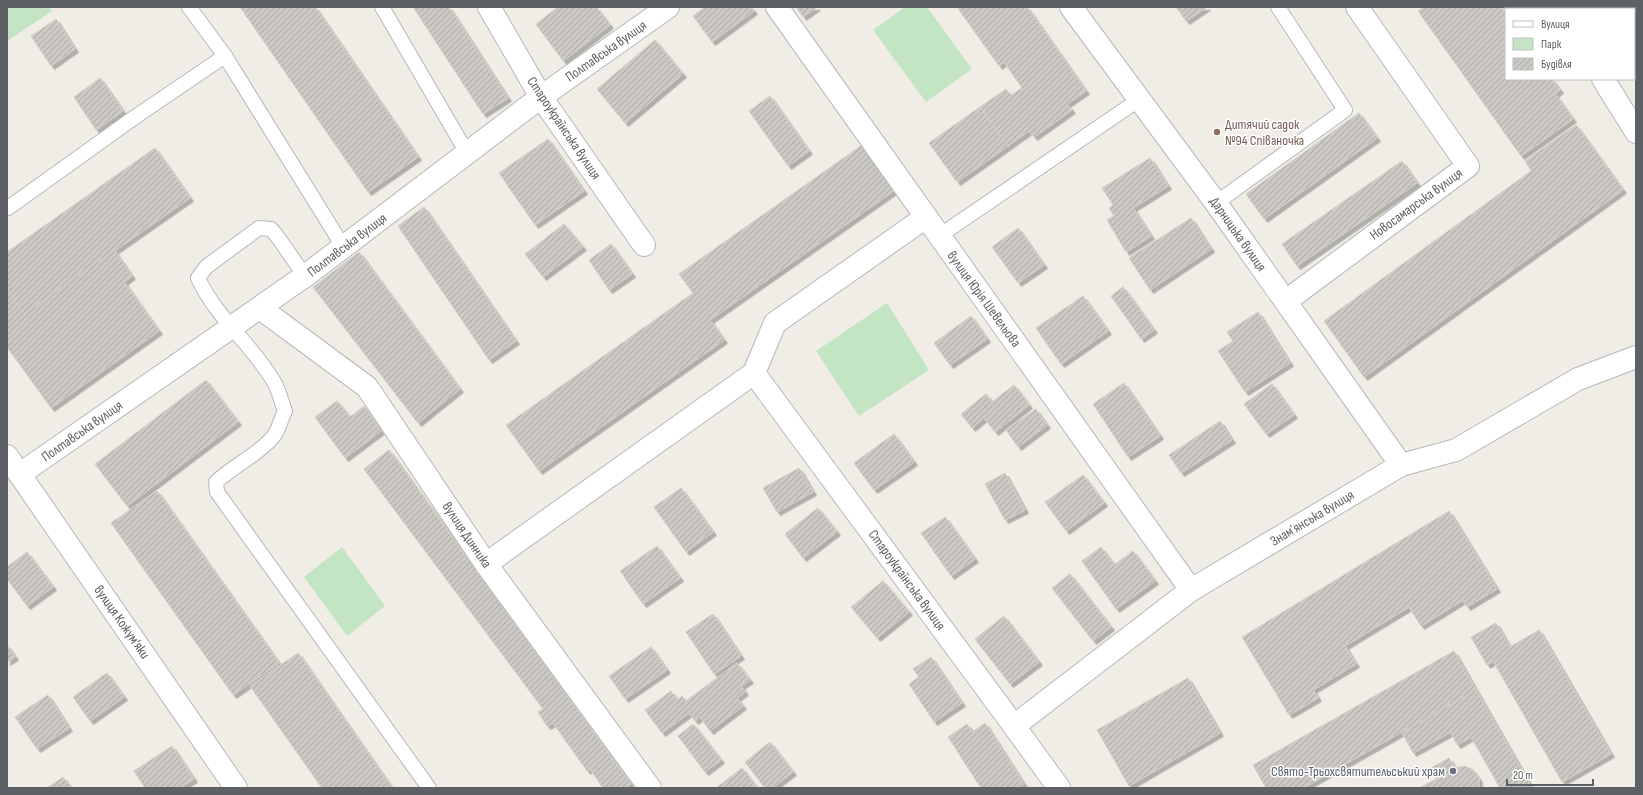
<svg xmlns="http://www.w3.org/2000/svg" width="1643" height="795" font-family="'Sofia Sans Condensed',sans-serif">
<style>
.park{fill:#c4e5c3}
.building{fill:url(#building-hatch);stroke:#d3cec4;filter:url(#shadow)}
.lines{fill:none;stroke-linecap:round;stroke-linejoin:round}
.service-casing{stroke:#b6b8bb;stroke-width:16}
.minor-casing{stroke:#b6b8bb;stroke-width:24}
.service{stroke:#fff;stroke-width:14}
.minor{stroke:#fff;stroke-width:22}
.education-dot{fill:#8d6e63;stroke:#fff;stroke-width:1.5}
.worship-dot{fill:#6b7280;stroke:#fff;stroke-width:1.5}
.labels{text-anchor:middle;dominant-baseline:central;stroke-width:3;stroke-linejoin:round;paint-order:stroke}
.street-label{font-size:14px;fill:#5d6165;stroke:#fff}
.education-label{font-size:14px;fill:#785e54;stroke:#fff;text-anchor:start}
.worship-label{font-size:14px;fill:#5b616d;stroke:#fff;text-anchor:end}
</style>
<defs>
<pattern id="building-hatch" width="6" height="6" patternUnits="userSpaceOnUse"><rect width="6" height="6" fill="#ccc9c4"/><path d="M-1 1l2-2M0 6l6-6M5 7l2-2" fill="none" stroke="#a9a7a3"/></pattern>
<filter id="shadow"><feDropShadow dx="3.5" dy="3.5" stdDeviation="0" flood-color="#0004"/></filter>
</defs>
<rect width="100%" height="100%" fill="#efede6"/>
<g class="park">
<path d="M 7,7 L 49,7 L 52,11 L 7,41 Z"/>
<path d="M 905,7 L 927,7 L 972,69 L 926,102 L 873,30 Z"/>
<path d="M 887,303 L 929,370 L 859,416 L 816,351 Z"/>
<path d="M 342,547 L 385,606 L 347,636 L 304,577 Z"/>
</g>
<g class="building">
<path d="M 240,7 L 315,7 L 418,157 L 368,192 Z"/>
<path d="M 413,7 L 449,7 L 508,98 L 483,114 Z"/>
<path d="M 558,7 L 596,7 L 610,25 L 563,61 L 536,24 Z"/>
<path d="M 705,7 L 751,7 L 754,11 L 712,42 L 693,16 Z"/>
<path d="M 796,7 L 817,7 L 803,17 Z"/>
<path d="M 957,7 L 1027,7 L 1086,91 L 1067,104 L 1072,110 L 1034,137 L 1029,131 L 1008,146 L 980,107 L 1006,89 L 1010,96 L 1022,88 L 1004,62 L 999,66 Z"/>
<path d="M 1176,7 L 1207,7 L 1186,21 Z"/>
<path d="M 1424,7 L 1502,7 L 1506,13 L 1506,79 L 1552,79 L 1560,90 L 1555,94 L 1573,119 L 1521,156 L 1418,11 Z"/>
<path d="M 1636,7 L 1636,39 L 1634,35 L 1634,9 L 1630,9 Z"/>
<path d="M 56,19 L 75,49 L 51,66 L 31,36 Z"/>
<path d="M 655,40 L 683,74 L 625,123 L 597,89 Z"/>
<path d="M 100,78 L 123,111 L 96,130 L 74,97 Z"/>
<path d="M 770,96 L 809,151 L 788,166 L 749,111 Z"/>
<path d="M 980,107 L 1008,146 L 957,182 L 929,143 Z"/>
<path d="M 1359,113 L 1377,138 L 1264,219 L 1246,194 Z"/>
<path d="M 1576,125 L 1623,190 L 1364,377 L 1324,321 L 1531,171 L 1525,161 Z"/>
<path d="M 548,139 L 584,191 L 535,225 L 499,173 Z"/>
<path d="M 862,145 L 895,190 L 710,320 L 724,340 L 539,471 L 506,425 L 693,293 L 679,274 Z"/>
<path d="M 155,148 L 190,198 L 24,314 L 7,289 L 7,252 Z"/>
<path d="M 1150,158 L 1168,186 L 1133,208 L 1151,236 L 1126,252 L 1107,220 L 1114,216 L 1109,208 L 1113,205 L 1102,188 Z"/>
<path d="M 1402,161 L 1417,183 L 1297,266 L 1282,244 Z"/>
<path d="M 424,207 L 516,341 L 489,360 L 398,226 Z"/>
<path d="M 1191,218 L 1211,249 L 1150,290 L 1129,258 Z"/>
<path d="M 564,224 L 583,247 L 543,277 L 525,254 Z"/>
<path d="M 1018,228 L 1044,265 L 1018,283 L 992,247 Z"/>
<path d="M 611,244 L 632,274 L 609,290 L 589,260 Z"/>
<path d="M 114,250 L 132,276 L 124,282 L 159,331 L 51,408 L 7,347 L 7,289 L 24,314 Z"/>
<path d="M 359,252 L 460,389 L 418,423 L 313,287 Z"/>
<path d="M 1123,287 L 1154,330 L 1141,339 L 1111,296 Z"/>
<path d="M 1083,296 L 1108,331 L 1061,364 L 1036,328 Z"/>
<path d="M 1258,312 L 1290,363 L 1245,392 L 1218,351 L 1233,341 L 1227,332 Z"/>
<path d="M 971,316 L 987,339 L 950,365 L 934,343 Z"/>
<path d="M 206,380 L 238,422 L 127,506 L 95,464 Z"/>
<path d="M 1124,383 L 1160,436 L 1128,457 L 1093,404 Z"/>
<path d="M 1272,384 L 1294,415 L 1266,434 L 1244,404 Z"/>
<path d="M 1014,385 L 1029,405 L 995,432 L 984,418 L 972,428 L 961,414 L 986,394 L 992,402 Z"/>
<path d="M 337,401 L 350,417 L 364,406 L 381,431 L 345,458 L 315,417 Z"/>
<path d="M 1036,409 L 1047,425 L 1018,447 L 1006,430 Z"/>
<path d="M 1220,421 L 1232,440 L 1181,473 L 1169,455 Z"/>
<path d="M 894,434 L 914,462 L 874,490 L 854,463 Z"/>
<path d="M 389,450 L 610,755 L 631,784 L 624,788 L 603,788 L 590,769 L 587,771 L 553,723 L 547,726 L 538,712 L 543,709 L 364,469 Z"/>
<path d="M 799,468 L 813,492 L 777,512 L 763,488 Z"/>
<path d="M 1005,473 L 1025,510 L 1005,520 L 985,484 Z"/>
<path d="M 1083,475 L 1104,503 L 1066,531 L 1045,502 Z"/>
<path d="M 681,488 L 713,532 L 686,552 L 654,507 Z"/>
<path d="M 157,491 L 279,663 L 233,695 L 111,523 Z"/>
<path d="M 818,508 L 837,532 L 803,558 L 785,534 Z"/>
<path d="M 1449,511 L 1497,589 L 1467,607 L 1463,600 L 1421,626 L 1409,607 L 1345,646 L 1356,664 L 1313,690 L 1318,698 L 1289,715 L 1242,637 Z"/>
<path d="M 945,517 L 975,559 L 951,576 L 921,533 Z"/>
<path d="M 657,546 L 680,578 L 643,604 L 620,571 Z"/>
<path d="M 1101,547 L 1114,565 L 1133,551 L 1155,581 L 1116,609 L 1082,561 Z"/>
<path d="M 27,552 L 53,587 L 27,606 L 7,579 L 7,567 Z"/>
<path d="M 1070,574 L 1111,627 L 1093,641 L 1052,588 Z"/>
<path d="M 883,581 L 909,612 L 877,638 L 851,607 Z"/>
<path d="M 713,614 L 741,656 L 714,674 L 686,632 Z"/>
<path d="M 1004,616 L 1039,662 L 1010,684 L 975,639 Z"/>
<path d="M 1496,623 L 1510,647 L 1539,630 L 1611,754 L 1562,782 L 1493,661 L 1487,665 L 1471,637 Z"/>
<path d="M 7,645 L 15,657 L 7,662 Z"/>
<path d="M 651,647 L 667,670 L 625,699 L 609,676 Z"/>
<path d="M 1454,651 L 1476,690 L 1303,788 L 1266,788 L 1253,765 Z"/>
<path d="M 298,653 L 392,788 L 322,788 L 250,686 Z"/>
<path d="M 931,657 L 962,703 L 934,722 L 909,684 L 919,677 L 913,669 Z"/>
<path d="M 737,663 L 750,680 L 741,686 L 745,692 L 737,698 L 743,706 L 710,731 L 700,717 L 695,721 L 689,713 L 662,733 L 645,710 L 671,691 L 677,700 L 682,696 L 686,701 Z"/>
<path d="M 107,673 L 124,697 L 90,721 L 73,697 Z"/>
<path d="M 1188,678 L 1220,733 L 1129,786 L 1097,730 Z"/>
<path d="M 1476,690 L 1532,788 L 1500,788 L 1471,737 L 1457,745 L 1451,732 L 1413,753 L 1402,732 Z"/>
<path d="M 48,695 L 69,728 L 37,749 L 15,717 Z"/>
<path d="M 985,723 L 1024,784 L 1018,788 L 981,788 L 948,737 L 967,724 L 972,732 Z"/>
<path d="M 693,724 L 721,760 L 705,772 L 678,736 Z"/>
<path d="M 770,742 L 793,772 L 772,788 L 765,788 L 745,762 Z"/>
<path d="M 172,746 L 194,779 L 180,788 L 145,788 L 134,771 Z"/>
<path d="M 1449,758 L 1455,768 L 1464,766 L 1472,769 L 1479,779 L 1479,788 L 1419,788 L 1436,779 L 1431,768 Z"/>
<path d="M 742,768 L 757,788 L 716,788 Z"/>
<path d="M 63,777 L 71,788 L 47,788 Z"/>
</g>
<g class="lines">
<g class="service-casing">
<g id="service">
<path d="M 189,7 L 225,56 L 344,248"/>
<path d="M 382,7 L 467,153"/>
<path d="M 1216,203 L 1345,110 L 1278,7"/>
<path d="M 7,207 L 8,208 L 135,117 L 225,56"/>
<path d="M 939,236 L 1140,99"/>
<path d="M 305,276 L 277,236 L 271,229 L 259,228 L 206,267 L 198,278 C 217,319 252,344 274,382 C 279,390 281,401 285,411 C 281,418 279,430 273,437 C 259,454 233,466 216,482 L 217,492 L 429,788"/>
</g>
</g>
<g class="minor-casing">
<g id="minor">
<path d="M 489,7 L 541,97 L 644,245"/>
<path d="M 777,7 L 1191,590"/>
<path d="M 1071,7 L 1216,203 L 1401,465"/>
<path d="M 1558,7 L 1559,9"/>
<path d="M 1603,79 L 1636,132"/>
<path d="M 1286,301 L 1468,166 L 1357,7"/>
<path d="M 260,308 L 367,387 L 486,564 L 650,788"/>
<path d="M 754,373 L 1014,726 L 1059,788"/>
<path d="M 7,456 L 236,788"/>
<path d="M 20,474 L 305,276 L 541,97 L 668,7"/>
<path d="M 486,564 L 754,373 L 775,323 L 926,217"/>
<path d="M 1014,726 L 1191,590 L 1401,465 L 1456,450 L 1578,379 L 1636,357"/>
</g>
</g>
<use href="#service" class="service"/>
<use href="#minor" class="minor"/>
</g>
<circle class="education-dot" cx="1217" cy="132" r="4"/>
<circle class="worship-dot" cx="1453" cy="771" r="4"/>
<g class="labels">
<g class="street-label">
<text transform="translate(606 51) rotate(-35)">Полтавська вулиця</text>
<text transform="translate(564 128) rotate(56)">Староукраїнська вулиця</text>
<text transform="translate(1416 204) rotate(-36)">Новосамарська вулиця</text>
<text transform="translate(1238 234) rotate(55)">Дарницька вулиця</text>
<text transform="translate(347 245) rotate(-37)">Полтавська вулиця</text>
<text transform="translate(984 299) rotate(54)">вулиця Юрія Шевельова</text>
<text transform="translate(82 431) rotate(-35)">Полтавська вулиця</text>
<text transform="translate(1312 518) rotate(-31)">Знамʼянська вулиця</text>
<text transform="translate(467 535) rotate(56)">вулиця Динника</text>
<text transform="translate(907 580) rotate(54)">Староукраїнська вулиця</text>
<text transform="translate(122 622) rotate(55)">вулиця Кожум’яки</text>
</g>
<g class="education-label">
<text x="1225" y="124">Дитячий садок<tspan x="1225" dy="16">№94 Співаночка</tspan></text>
</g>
<g class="worship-label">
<text x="1445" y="771">Свято-Трьохсвятительський храм</text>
</g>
</g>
<rect width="1643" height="795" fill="none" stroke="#5d6165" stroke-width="16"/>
<rect x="1505" y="8" width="130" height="72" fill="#ffffff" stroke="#bec0c1"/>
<rect x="1513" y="21" width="20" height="6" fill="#ffffff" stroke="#bec0c1"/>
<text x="1541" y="28" font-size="12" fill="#5d6165">Вулиця</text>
<rect x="1513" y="38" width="20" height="12" fill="#c4e5c3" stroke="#bec0c1"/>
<text x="1541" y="48" font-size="12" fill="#5d6165">Парк</text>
<rect x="1513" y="58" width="20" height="12" fill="url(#building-hatch)" stroke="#bec0c1"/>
<text x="1541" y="68" font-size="12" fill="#5d6165">Будівля</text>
<path d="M1507 779v6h86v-6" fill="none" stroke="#5d6165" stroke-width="2"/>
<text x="1513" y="779" font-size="12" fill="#5d6165" stroke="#ffffff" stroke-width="3" paint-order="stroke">20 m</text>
</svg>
